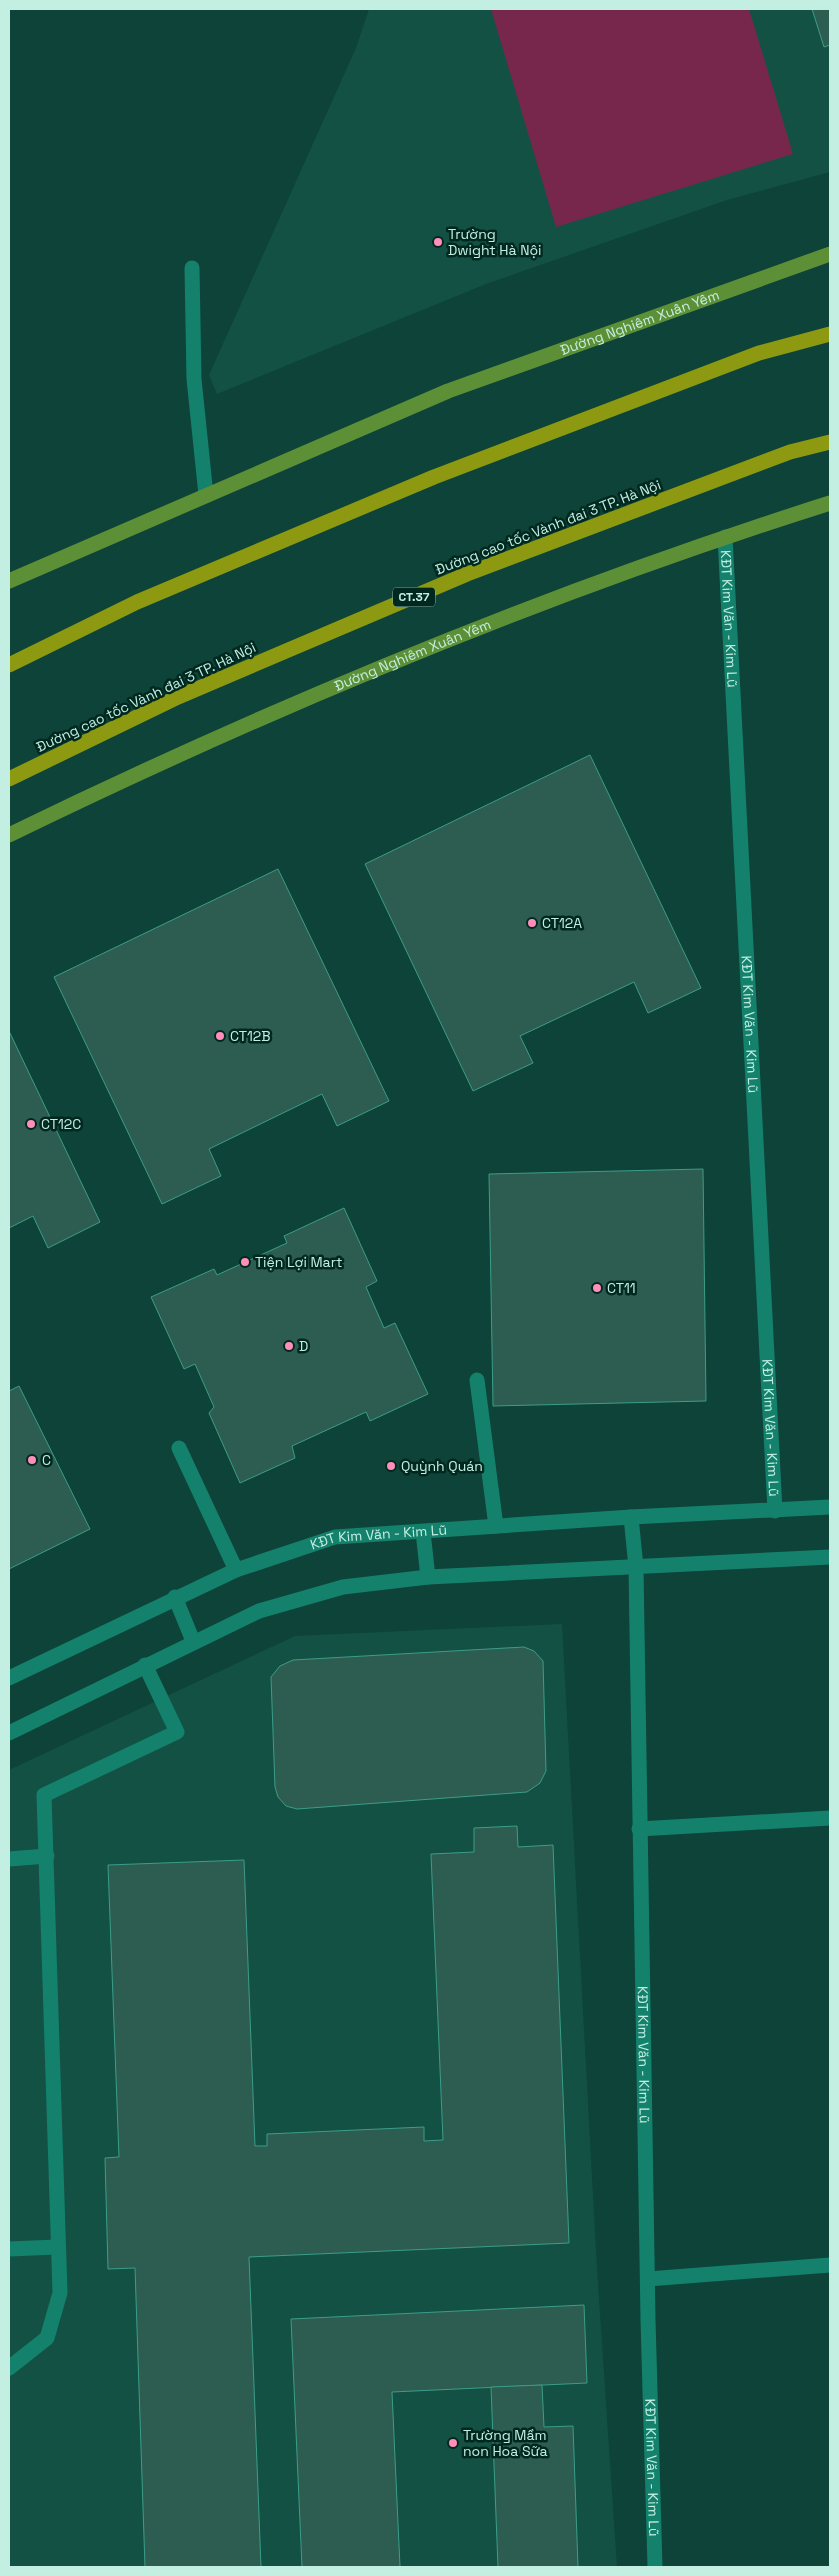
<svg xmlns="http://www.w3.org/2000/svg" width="839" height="2576" font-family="'Space Grotesk',sans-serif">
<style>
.built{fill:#135145}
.pitch{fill:#77274b}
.building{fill:#2d5d51;stroke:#3c9d88}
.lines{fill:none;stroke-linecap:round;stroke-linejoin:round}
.lane{stroke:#14816d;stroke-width:15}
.street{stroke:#14816d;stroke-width:15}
.primary{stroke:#5d9036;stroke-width:15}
.highway{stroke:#8d9a11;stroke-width:15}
.poi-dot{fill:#ff8ebb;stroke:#00281f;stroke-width:2}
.labels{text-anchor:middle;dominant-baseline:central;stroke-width:5;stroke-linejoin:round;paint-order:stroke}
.shield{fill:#00281f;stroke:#88b3a8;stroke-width:1}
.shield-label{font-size:12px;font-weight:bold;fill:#c3efe2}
.poi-label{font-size:14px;fill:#c3efe2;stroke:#00281f;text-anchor:start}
.street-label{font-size:14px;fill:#c3efe2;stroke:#00281f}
</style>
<rect width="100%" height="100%" fill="#0d4338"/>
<g class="built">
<path d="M 369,9 L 830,9 L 830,172 L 727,200 L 486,284 L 217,394 L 209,375 L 356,48 Z"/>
<path d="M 562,1624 L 597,2269 L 617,2567 L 9,2567 L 9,1770 L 295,1636 Z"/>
</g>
<path class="pitch" d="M 491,9 L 749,9 L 793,154 L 556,227 Z"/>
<g class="building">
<path d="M 812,9 L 830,9 L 830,45 L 824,47 Z"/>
<path d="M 590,755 L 701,988 L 648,1013 L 634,982 L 520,1036 L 533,1063 L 473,1091 L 365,864 Z"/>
<path d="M 278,869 L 389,1101 L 337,1126 L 322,1094 L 209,1149 L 221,1176 L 162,1204 L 54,977 Z"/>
<path d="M 9,1031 L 100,1222 L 48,1248 L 33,1216 L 9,1228 Z"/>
<path d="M 703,1169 L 706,1401 L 493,1406 L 489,1174 Z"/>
<path d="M 344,1208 L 377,1281 L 366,1287 L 384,1328 L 395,1323 L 428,1394 L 370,1421 L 366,1412 L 292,1446 L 295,1458 L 240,1483 L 209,1413 L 214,1407 L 195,1364 L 184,1369 L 151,1297 L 214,1269 L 217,1275 L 287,1243 L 284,1236 Z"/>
<path d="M 19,1386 L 90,1529 L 9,1569 L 9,1391 Z"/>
<path d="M 524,1647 L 534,1651 L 543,1661 L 546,1771 L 540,1783 L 527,1792 L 297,1809 L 286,1806 L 278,1797 L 275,1787 L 271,1677 L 280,1666 L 293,1660 Z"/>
<path d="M 517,1826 L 518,1847 L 553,1845 L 569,2243 L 249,2257 L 261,2567 L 145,2567 L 135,2268 L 108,2269 L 105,2158 L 119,2157 L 108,1865 L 244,1860 L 255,2146 L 267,2146 L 267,2134 L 424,2127 L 424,2141 L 443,2140 L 431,1854 L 474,1852 L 474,1828 Z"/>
<path d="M 584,2305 L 587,2383 L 392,2392 L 400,2567 L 302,2567 L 291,2319 Z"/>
<path d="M 542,2385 L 544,2427 L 573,2426 L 578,2567 L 498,2567 L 491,2387 Z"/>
</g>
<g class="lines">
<g class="lane">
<path d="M 192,268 L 194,379 L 206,495"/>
<path d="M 477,1380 L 496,1526"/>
<path d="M 179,1448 L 236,1570"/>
<path d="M 9,1859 L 47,1856"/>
<path d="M 9,2249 L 57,2247"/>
<path d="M 9,2368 L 47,2338 L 60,2293 L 44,1795 L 177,1732 L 145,1665"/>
</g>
<g class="street">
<path id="s1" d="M 725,537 L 775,1511"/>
<path id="s2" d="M 631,1517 L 636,1567 L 648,2320 L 655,2567"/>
<path d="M 423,1532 L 428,1577"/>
<path d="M 175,1597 L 193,1641"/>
<path id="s3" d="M 9,1678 L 236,1570 L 335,1537 L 631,1517 L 830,1507"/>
<path d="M 9,1733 L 259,1611 L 343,1587 L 428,1577 L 830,1557"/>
<path d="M 639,1829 L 830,1818"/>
<path d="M 648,2279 L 830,2265"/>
</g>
<g class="primary">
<path id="s4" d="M 9,581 L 448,391 L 830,254"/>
<path id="s5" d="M 9,835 C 274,706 549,592 830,503"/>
</g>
<g class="highway">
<path d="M 9,665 L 137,602 L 434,477 L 759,353 L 830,334"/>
<path d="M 9,779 L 178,697 L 467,574 L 790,452 L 830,442"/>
</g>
</g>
<g class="poi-dot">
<circle cx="438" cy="242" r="5"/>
<circle cx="532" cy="923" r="5"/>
<circle cx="220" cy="1036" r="5"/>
<circle cx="31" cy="1124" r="5"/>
<circle cx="245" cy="1262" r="5"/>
<circle cx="597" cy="1288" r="5"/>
<circle cx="289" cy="1346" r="5"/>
<circle cx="32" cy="1460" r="5"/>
<circle cx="391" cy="1466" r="5"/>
<circle cx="453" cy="2443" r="5"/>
</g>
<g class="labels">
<rect class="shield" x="393" y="587.5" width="42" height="19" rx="4"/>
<g class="shield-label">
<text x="414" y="597">CT.37</text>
</g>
<g class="poi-label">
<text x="448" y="234">Trường<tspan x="448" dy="16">Dwight Hà Nội</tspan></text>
<text x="542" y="923">CT12A</text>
<text x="230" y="1036">CT12B</text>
<text x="41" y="1124">CT12C</text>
<text x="255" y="1262">Tiện Lợi Mart</text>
<text x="607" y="1288">CT11</text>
<text x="299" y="1346">D</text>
<text x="42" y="1460">C</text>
<text x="401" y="1466">Quỳnh Quán</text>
<text x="463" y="2435">Trường Mầm<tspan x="463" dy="16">non Hoa Sữa</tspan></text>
</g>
<g class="street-label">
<text stroke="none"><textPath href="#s4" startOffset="682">Đường Nghiêm Xuân Yêm</textPath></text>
<text transform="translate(548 527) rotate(-21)">Đường cao tốc Vành đai 3 TP. Hà Nội</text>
<text stroke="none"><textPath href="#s1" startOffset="82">KĐT Kim Văn - Kim Lũ</textPath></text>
<text stroke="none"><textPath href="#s5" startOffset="442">Đường Nghiêm Xuân Yêm</textPath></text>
<text transform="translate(146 697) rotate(-25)">Đường cao tốc Vành đai 3 TP. Hà Nội</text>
<text stroke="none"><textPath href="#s1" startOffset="488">KĐT Kim Văn - Kim Lũ</textPath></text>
<text stroke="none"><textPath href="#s1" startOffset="892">KĐT Kim Văn - Kim Lũ</textPath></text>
<text stroke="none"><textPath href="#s3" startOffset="399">KĐT Kim Văn - Kim Lũ</textPath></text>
<text stroke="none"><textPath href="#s2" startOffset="538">KĐT Kim Văn - Kim Lũ</textPath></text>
<text stroke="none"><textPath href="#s2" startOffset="951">KĐT Kim Văn - Kim Lũ</textPath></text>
</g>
</g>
<rect width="839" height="2576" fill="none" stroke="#c3efe2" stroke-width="20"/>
</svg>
